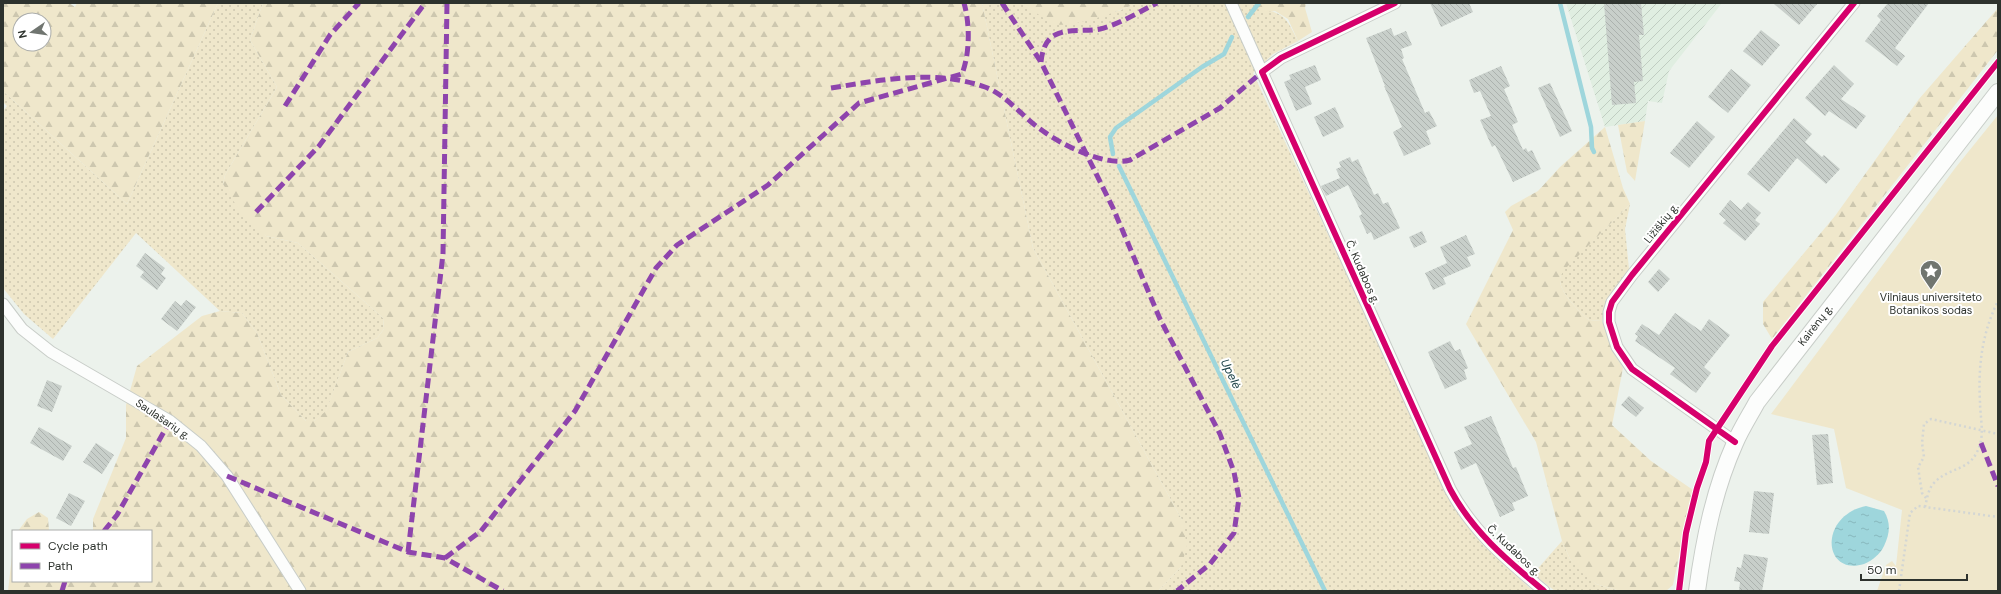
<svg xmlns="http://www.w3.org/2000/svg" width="2001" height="594" font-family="'DM Sans',sans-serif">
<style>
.industrial{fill:url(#industrial-furrows)}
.grass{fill:url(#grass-dots)}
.forest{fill:url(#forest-firs);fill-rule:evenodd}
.garden{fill:#efe7cb}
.water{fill:url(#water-ripples)}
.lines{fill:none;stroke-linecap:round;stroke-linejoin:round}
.stream{stroke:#9ed6dc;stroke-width:4.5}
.building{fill:url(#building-back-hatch)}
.minor-casing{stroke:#c8cdc8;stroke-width:13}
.secondary-casing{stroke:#c8cdc8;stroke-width:18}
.path{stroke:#d3d6d4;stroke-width:2.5;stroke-dasharray:2 3;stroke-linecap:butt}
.minor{stroke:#fcfdfc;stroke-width:11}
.secondary{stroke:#fcfdfc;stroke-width:16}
.quiet{stroke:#8e44ad;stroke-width:5;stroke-dasharray:10 5;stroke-linecap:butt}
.cycleway-casing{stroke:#fff;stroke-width:8}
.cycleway{stroke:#d6006c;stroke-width:6}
.labels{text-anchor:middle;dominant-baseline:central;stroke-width:4;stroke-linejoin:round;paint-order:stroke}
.street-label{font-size:11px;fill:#2d322d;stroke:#fff}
.poi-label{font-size:11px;fill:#2d322d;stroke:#fff}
.water-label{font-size:12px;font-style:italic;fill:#1d4247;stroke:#fff}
</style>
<defs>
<pattern id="industrial-furrows" width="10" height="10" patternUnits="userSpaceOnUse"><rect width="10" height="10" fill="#e0eee1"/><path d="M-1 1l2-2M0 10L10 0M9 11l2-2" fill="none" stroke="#c0cdc1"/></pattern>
<pattern id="grass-dots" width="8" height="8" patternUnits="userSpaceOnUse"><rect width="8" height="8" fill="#efe7cb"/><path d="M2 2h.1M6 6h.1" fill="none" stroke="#cdc7af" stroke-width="1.8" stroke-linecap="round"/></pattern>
<pattern id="forest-firs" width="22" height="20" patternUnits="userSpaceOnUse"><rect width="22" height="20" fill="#efe7cb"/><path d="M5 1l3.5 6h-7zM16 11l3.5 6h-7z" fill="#cdc7af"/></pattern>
<pattern id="water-ripples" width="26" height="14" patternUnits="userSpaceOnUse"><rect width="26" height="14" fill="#9ed6dc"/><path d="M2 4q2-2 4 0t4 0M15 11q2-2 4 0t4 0" fill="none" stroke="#88b8bd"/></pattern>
<pattern id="building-back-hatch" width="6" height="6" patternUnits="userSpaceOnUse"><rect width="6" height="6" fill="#c8cfca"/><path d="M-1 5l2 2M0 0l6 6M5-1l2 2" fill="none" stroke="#acb2ae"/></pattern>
</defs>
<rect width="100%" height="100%" fill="#ecf2ec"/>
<path class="industrial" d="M 1566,3 L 1722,3 L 1669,71 L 1662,103 L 1648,101 L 1645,121 L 1605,127 Z"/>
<g class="grass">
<path d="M 218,3 L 263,3 L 250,40 L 277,87 L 225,175 L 223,184 L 266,236 L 298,243 L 383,318 L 384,329 L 377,338 L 348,352 L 326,412 L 314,421 L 306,421 L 281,395 L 257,333 L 242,313 L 220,311 L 136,233 L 53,339 L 24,314 L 3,288 L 3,111 L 7,106 L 3,102 L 3,91 L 127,204 Z"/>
<path d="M 982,3 L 1021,3 L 1057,24 L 1082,21 L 1121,10 L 1137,3 L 1253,3 L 1255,8 C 1284,13 1285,15 1298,41 L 1273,54 L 1253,73 L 1456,510 L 1480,542 L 1533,591 L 1158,591 L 1181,567 L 1182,520 L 1033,248 Z"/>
<path d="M 1630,204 L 1625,229 L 1629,269 L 1606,304 L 1602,321 L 1589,320 C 1580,312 1559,292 1560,279 C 1560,276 1562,272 1563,270 Z"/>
<path d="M 1562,541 L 1570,559 L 1596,584 L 1620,591 L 1555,591 L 1533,574 Z"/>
</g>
<g class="forest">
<path d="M 3,3 L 69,3 L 75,7 L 77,3 L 218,3 L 127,204 L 3,91 ZM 20,20 L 44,20 L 44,44 L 20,44 Z"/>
<path d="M 263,3 L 982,3 L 1033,248 L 1182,520 L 1187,546 L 1181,567 L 1158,591 L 8,591 L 13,547 L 13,581 L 151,581 L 151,531 L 93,531 L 93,519 L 126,438 L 126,405 L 137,366 L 202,316 L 220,311 L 242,313 L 257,333 L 281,395 L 306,421 L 314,421 L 326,411 L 348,352 L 377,338 L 384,329 L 383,318 L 298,243 L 266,236 L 244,218 L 223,184 L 225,175 L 277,87 L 250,40 Z"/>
<path d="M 1021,3 L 1137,3 C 1123,10 1070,29 1056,24 C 1044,20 1032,9 1021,3 Z"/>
<path d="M 1253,3 L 1306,3 L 1305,8 L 1312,32 L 1298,41 L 1288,19 L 1275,11 C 1266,13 1258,12 1253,3 Z"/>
<path d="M 1998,8 L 1998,50 L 1772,339 L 1763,324 L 1763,302 L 1835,216 L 1919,99 Z"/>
<path d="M 1645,121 L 1635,181 L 1627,172 L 1618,125 Z"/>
<path d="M 1605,127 L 1623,188 L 1630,204 L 1564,270 C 1563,272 1560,276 1560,279 C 1559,292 1580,312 1589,320 L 1602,321 L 1614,353 L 1623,368 L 1612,425 L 1651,461 L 1693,490 L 1673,585 L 1666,591 L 1620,591 L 1596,584 L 1581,572 L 1570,559 L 1562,541 L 1536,442 L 1466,324 L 1513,230 L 1505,212 L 1511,206 L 1538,191 L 1560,167 Z"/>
<path d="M 39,512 L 48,518 L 49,531 L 18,531 L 27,519 Z"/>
</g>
<path class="garden" d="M 1998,115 L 1998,591 L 1877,591 L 1886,565 L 1892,561 L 1896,566 L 1902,510 L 1846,488 L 1834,429 L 1771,414 L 1956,167 Z"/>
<path class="water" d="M 1866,506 L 1884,511 C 1891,523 1890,533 1884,546 C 1880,554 1873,560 1864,564 C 1823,577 1818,516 1866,506 Z"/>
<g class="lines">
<g class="stream">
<path d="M 1560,3 L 1591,127 L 1592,148 L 1594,152"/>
<path d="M 1248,17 L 1259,3"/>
<path d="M 1113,154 L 1110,137 L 1116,128 L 1202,67 L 1224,54 L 1232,37"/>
<path d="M 1119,166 L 1325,591"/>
</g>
</g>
<g class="building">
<path d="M 1430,3 L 1469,3 L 1473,12 L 1441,27 Z"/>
<path d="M 1604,3 L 1641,3 L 1644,35 L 1639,35 L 1643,81 L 1634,82 L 1636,103 L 1612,105 Z"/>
<path d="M 1773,3 L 1818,3 L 1799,25 Z"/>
<path d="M 1888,3 L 1929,3 L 1895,48 L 1905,56 L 1897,66 L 1865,41 L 1881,20 L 1877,16 Z"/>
<path d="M 1391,28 L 1394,36 L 1406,31 L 1412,45 L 1401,49 L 1404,58 L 1402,59 L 1425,113 L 1429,111 L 1437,126 L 1426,131 L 1431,144 L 1404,156 L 1393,132 L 1402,127 L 1384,86 L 1385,86 L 1366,38 Z"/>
<path d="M 1761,30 L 1780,45 L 1762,66 L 1743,51 Z"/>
<path d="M 1315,65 L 1321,80 L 1305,87 L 1312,104 L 1296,111 L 1284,82 L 1291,79 L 1289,75 Z"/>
<path d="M 1834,65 L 1854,84 L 1841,99 L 1866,116 L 1856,129 L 1829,111 L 1825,116 L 1805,98 Z"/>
<path d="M 1501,66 L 1510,86 L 1504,89 L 1518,122 L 1512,125 L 1523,150 L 1526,148 L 1528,152 L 1532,150 L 1541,169 L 1513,182 L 1495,145 L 1492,147 L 1480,120 L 1491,116 L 1480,91 L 1474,93 L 1469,80 Z"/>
<path d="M 1731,69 L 1751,85 L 1728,113 L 1708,97 Z"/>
<path d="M 1550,83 L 1572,131 L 1560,137 L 1538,88 Z"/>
<path d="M 1335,107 L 1344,127 L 1323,137 L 1314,117 Z"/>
<path d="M 1794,118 L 1812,134 L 1805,142 L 1822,157 L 1824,155 L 1840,169 L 1826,184 L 1797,158 L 1769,192 L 1747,174 Z"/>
<path d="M 1697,121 L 1715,137 L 1689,168 L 1670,153 Z"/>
<path d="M 1350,157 L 1352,162 L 1358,159 L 1374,195 L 1378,193 L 1383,204 L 1388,202 L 1400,228 L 1374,240 L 1371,232 L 1367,234 L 1359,216 L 1362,214 L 1348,185 L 1326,196 L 1321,186 L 1340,178 L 1336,169 L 1341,167 L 1339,162 Z"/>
<path d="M 1730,200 L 1741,210 L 1748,202 L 1761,213 L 1755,220 L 1760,224 L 1745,241 L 1723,223 L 1726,220 L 1719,214 Z"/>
<path d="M 1422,231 L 1427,242 L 1414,248 L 1409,237 Z"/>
<path d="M 1466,235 L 1475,254 L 1467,257 L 1471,266 L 1443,278 L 1446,284 L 1433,290 L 1425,273 L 1447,263 L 1440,247 Z"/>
<path d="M 145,253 L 165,268 L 161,274 L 166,278 L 157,290 L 140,277 L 144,272 L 136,266 Z"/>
<path d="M 1659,269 L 1670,279 L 1658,292 L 1648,282 Z"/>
<path d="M 186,300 L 196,307 L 177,331 L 161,319 L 175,301 L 181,306 Z"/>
<path d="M 1675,313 L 1701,331 L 1709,319 L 1730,335 L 1704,367 L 1711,373 L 1696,393 L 1670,374 L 1675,368 L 1635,341 L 1638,336 L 1635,334 L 1642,324 L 1659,335 Z"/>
<path d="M 1450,341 L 1455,351 L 1460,349 L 1468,368 L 1464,370 L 1467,379 L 1445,389 L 1428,352 Z"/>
<path d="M 47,380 L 62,386 L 52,412 L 37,406 Z"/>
<path d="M 1629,396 L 1644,408 L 1636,417 L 1621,405 Z"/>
<path d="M 1491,416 L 1513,468 L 1516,467 L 1528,496 L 1512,503 L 1515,510 L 1500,517 L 1476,463 L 1461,470 L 1454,452 L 1472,444 L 1464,427 Z"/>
<path d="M 39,427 L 72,446 L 63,461 L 30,443 Z"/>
<path d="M 1828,434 L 1833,483 L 1817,485 L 1812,435 Z"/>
<path d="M 96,443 L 114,455 L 102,474 L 83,462 Z"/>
<path d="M 1754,491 L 1774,493 L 1769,534 L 1749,532 Z"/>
<path d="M 69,493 L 85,501 L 71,526 L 56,518 Z"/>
<path d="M 1744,554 L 1768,558 L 1762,591 L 1739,591 L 1740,582 L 1734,581 L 1737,567 L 1741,568 Z"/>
</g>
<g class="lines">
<g class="minor-casing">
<g id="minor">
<path d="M 1231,3 L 1262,72"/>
<path d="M 1395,3 L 1281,58 L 1262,72 L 1450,489 C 1473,532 1507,560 1544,591"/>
<path d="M 3,304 L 22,329 L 51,352 L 170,421 L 201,446 L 227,476 L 300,591"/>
<path d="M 1735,442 L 1632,369 L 1617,347 L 1609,322 L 1609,312 L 1612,302 L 1632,275 L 1854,3"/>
</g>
</g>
<g class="secondary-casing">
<path id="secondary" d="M 1697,591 C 1704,540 1714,490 1735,443 C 1741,429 1750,415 1757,402 L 1998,92"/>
</g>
<g class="path">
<path d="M 1994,477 L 1998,476"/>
<path d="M 1926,498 L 1922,493 L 1918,467 L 1924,457 L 1922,443 L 1924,424 L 1931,419 L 1998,434"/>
<path d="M 1925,507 C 1927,499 1928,490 1933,484 C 1950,465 1972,473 1980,444 C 1984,432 1980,415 1980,402 C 1978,366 1982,333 1998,301"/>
<path d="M 1899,591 L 1910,513 L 1918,506 L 1998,517"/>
</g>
<use href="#minor" class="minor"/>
<use href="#secondary" class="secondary"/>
<g class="quiet">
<path d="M 1002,3 L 1041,62 L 1113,208 L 1160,319 L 1220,434 L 1234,472 L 1239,498 L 1234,533 L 1210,564 L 1177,591"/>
<path d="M 1041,62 C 1042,52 1045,40 1055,35 C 1069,28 1085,32 1100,29 C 1120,24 1139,12 1157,3"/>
<path d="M 831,88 C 882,80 934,69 985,87 C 1007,95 1023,118 1043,131 C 1062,145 1106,167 1130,160 L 1220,108 L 1262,72"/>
<path d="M 285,106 L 330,35 L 359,3"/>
<path d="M 256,212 L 319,146 L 425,3"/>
<path d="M 1981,443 L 1998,486"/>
<path d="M 227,476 L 408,552 L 445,558 L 503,591"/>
<path d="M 104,531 L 117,515 L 170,421"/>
<path d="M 408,552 L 443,254 L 447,3"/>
<path d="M 445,558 L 481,531 L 575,411 L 656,268 L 677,245 L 768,185 L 859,103 L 962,74 C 970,53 970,24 964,3"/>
<path d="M 62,591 L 65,581"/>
</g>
<g class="cycleway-casing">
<g id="cycleway">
<path d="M 1395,3 L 1281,58 L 1262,72 L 1450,489 C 1473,532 1507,560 1544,591"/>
<path d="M 1735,442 L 1632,369 L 1617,347 L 1609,322 L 1609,312 L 1612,302 L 1632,275 L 1854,3"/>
<path d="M 1679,591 L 1686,533 L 1697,488 L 1706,462 L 1709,441 L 1772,346 L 1998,62"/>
</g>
</g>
<use href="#cycleway" class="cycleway"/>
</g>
<defs>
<g id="sight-pin" transform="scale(1.15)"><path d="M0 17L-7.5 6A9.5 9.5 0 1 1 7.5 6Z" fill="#707570" stroke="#fff"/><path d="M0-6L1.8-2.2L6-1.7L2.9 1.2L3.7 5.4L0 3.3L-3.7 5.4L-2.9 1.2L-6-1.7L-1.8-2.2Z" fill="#fff"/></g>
</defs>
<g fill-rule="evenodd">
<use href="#sight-pin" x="1931" y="271"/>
</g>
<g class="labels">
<g class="street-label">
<text transform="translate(1661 223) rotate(-51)">Ližiškių g.</text>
<text transform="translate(1363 272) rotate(66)">Č. Kudabos g.</text>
<text transform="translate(1815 325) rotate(-52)">Kairėnų g.</text>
<text transform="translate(163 419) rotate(34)">Saulašarių g.</text>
<text transform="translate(1514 550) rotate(43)">Č. Kudabos g.</text>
</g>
<g class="poi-label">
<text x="1931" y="297">Vilniaus universiteto<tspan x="1931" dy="13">Botanikos sodas</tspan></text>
</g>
<g class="water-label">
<text transform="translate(1231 374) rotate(64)">Upelė</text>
</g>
</g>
<rect width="2001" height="594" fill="none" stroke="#2d322d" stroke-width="8"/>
<rect x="12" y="530" width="140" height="52" fill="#ffffff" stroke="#abadab"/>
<rect x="20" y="543" width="20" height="6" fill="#d6006c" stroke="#abadab"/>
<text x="48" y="550" font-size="12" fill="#2d322d">Cycle path</text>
<rect x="20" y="563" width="20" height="6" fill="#8e44ad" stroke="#abadab"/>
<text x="48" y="570" font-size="12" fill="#2d322d">Path</text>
<g transform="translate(32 32) rotate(257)"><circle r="19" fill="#ffffff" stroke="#abadab"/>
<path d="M0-3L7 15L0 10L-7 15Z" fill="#707570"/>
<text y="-6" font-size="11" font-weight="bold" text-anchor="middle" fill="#2d322d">N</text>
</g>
<path d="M1861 574v6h106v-6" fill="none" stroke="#2d322d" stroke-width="2"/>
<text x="1867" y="574" font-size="12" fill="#2d322d" stroke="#ffffff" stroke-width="3" paint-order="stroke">50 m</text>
</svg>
